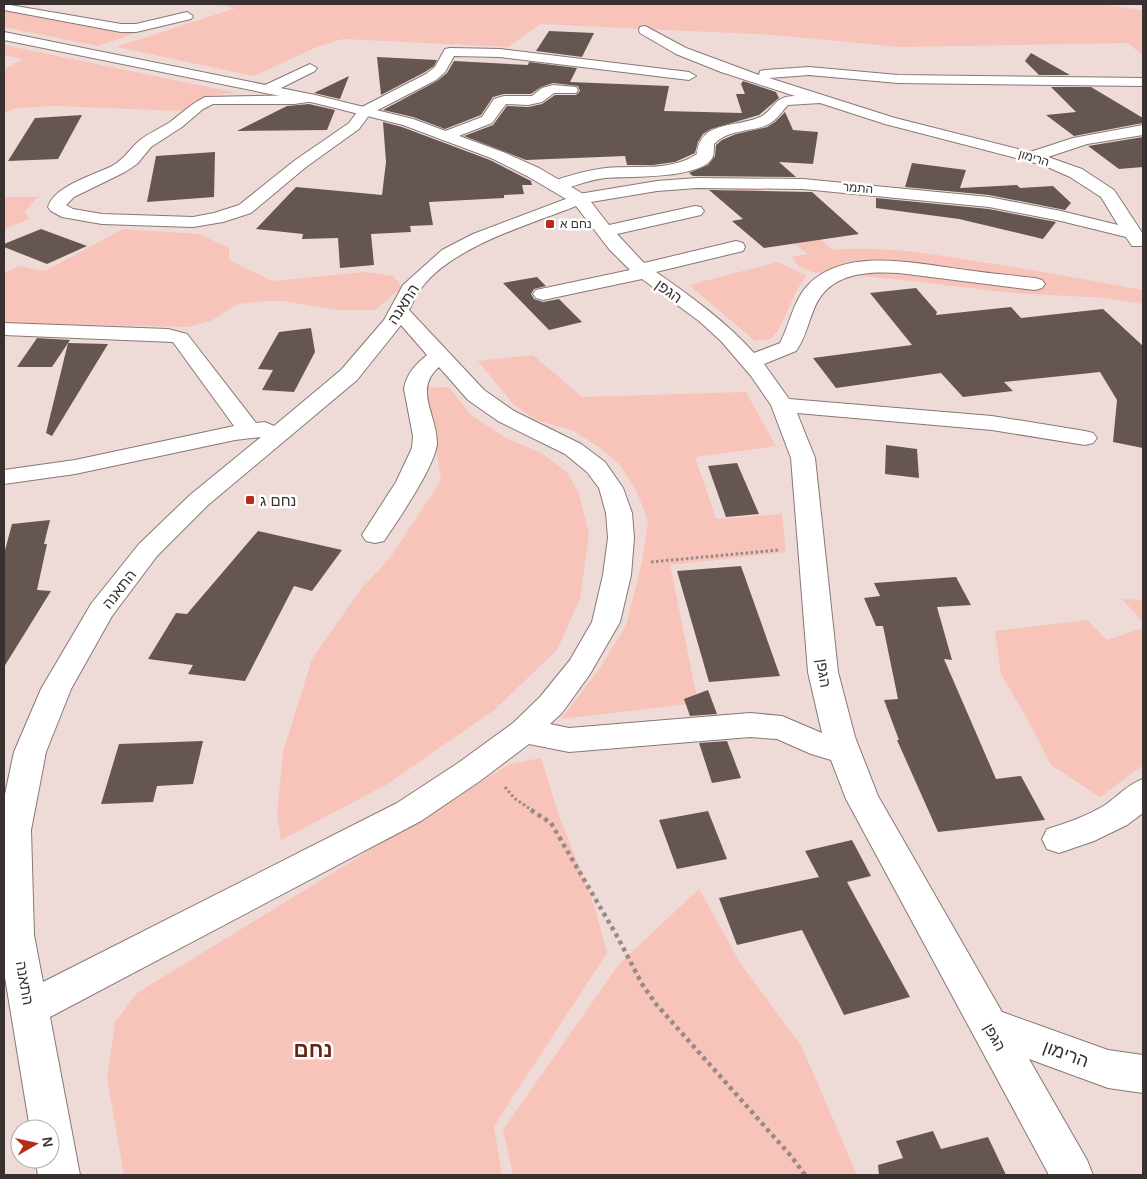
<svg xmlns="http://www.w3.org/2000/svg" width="1147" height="1179" font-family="Helvetica,Heebo,sans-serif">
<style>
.green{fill:#f8c3b9}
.building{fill:#655652}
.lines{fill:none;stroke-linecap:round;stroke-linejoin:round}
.minor-casing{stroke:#887874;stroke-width:2}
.major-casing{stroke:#887874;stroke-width:2}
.path-far2{stroke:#978a87;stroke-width:1;stroke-dasharray:1 1;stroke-linecap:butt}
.path-far1{stroke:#978a87;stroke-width:3;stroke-dasharray:2.5 2.5;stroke-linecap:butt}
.path{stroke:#978a87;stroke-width:4.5;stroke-dasharray:4 4;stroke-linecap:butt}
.minor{fill:#fff;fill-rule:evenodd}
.major{fill:#fff;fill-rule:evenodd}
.poi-dot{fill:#b82b17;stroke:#fff;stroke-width:2}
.labels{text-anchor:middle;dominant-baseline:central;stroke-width:5;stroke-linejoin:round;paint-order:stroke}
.far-street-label{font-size:12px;fill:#38312f;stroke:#fff}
.far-poi-label{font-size:12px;fill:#38312f;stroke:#fff;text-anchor:start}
.street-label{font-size:15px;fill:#38312f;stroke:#fff}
.poi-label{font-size:15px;fill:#38312f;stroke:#fff;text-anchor:start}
.near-street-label{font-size:18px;fill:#38312f;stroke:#fff}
.near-quarter-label{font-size:21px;font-weight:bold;fill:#672318;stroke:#fff}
</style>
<rect width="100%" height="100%" fill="#eedbd7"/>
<g class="green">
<path d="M 214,4 L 1098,4 L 1143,10 L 1143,56 L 1128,43 L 899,47 L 774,35 L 540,24 L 508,47 L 343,39 L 317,47 L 254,76 L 116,47 L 236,8 Z"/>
<path d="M 4,10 L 97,28 L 142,31 L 98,46 L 4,27 Z"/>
<path d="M 4,45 L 237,93 C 213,94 201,96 182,111 L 56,106 L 16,108 L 4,113 L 4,70 L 22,59 L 4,55 Z"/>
<path d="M 743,187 L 764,191 L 833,250 C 881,246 927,253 974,261 C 1031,269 1087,280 1143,290 L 1143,304 L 1106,298 L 1011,293 L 904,280 L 812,272 L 798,266 L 792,257 L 808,254 L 777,231 L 786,229 L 734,189 Z"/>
<path d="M 4,197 L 38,197 L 24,212 L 30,219 L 4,229 Z"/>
<path d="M 123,229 L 199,234 L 229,248 L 229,260 L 272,281 L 365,272 L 393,276 L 402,287 L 375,310 L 337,310 L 283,301 L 266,301 L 238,304 L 211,321 L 188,327 L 4,323 L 4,273 L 19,266 L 45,271 Z"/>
<path d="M 778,262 L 807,276 C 792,290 784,330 771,338 C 767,340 759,340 755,341 L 689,285 Z"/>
<path d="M 533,355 L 582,397 L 746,392 L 776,446 L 695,457 L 716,519 L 782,514 L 786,552 L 670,565 L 698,703 L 561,719 L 598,671 L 626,626 L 642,562 L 648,521 L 637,492 L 620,465 L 600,448 L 574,431 L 536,420 L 513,404 L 478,361 Z"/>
<path d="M 449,387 L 471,415 L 506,438 L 541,453 L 567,472 L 579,494 L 589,534 L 580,599 L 557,650 L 494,710 L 386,785 L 281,840 L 277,815 L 283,752 L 312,659 L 361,589 L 390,558 L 441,480 L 426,388 Z"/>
<path d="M 1122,599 L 1143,600 L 1143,622 Z"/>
<path d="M 1087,620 L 1107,640 L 1143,628 L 1143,765 L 1100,797 L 1051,765 L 1028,720 L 1001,674 L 995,631 Z"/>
<path d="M 541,758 L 558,813 L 595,908 L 607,953 L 494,1126 L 502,1175 L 124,1175 L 107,1078 L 115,1022 L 137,993 L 510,764 Z"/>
<path d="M 699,889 L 741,964 L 802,1047 L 857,1175 L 513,1175 L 503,1130 L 619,964 Z"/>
</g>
<g class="building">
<path d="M 549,31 L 594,33 L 582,57 L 536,51 Z"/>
<path d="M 1031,53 L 1070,75 L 1039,75 L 1025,61 Z"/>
<path d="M 377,57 L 437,60 L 434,66 L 425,72 L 381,95 Z"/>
<path d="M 454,61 L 528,65 L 529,62 L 577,68 L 570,82 L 669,86 L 664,111 L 742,113 L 736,94 L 745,94 L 741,84 L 743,81 L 776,92 L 779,98 L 759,115 L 711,129 L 703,134 L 698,142 L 695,153 L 675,162 L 653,165 L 627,165 L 625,156 L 526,160 L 464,136 L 493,125 L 507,106 L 528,107 L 542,104 L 555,95 L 576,95 L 580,91 L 578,86 L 553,83 L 541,87 L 531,94 L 504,94 L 493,97 L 481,115 L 445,129 L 413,117 L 383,110 L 437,81 L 447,73 Z"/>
<path d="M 349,76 L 340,99 L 314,93 Z"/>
<path d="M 1051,87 L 1091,87 L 1143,118 L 1143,123 L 1074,136 L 1046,115 L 1076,112 Z"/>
<path d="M 309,104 L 335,110 L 327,130 L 237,131 L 287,106 Z"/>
<path d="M 785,112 L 793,130 L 818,132 L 813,164 L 779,162 L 796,177 L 693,176 L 689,173 L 708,165 L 715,156 L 716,145 L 722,140 L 736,134 L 767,127 L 775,122 Z"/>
<path d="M 82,115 L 58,159 L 8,161 L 35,118 Z"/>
<path d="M 383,122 L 402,127 L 490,160 L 531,181 L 532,185 L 522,185 L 524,194 L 504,195 L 504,198 L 429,202 L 433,225 L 410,226 L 411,232 L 371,234 L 374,265 L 340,268 L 338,238 L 302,239 L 303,234 L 256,229 L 296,187 L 382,195 L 386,162 Z"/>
<path d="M 1143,137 L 1143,167 L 1119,169 L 1088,146 Z"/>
<path d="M 215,152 L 214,197 L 147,202 L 156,156 Z"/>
<path d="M 912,163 L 966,170 L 960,188 L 1017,185 L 1020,188 L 1053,186 L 1071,203 L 1065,210 L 989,195 L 905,187 Z"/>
<path d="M 709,190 L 812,192 L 859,234 L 764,248 L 732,221 L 743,219 Z"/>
<path d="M 876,198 L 989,209 L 1056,222 L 1043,239 L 959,219 L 876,208 Z"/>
<path d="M 41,229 L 87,246 L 47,264 L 4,247 L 4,244 Z"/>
<path d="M 537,277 L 546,286 L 534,289 L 531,294 L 534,299 L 543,302 L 559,299 L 582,322 L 549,330 L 503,283 Z"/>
<path d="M 916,288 L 937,312 L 936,315 L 1011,307 L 1021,318 L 1103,309 L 1143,346 L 1143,448 L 1113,442 L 1117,400 L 1100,372 L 1004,382 L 1013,391 L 963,397 L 941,373 L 836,388 L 813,358 L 912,345 L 870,293 Z"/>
<path d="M 311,328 L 315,352 L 294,392 L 262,390 L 273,370 L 258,369 L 279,332 Z"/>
<path d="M 37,338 L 70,340 L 52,367 L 17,367 Z"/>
<path d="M 68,343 L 108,344 L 52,436 L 46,433 Z"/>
<path d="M 886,445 L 917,449 L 919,478 L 885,474 Z"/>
<path d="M 737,463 L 759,514 L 726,517 L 708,466 Z"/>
<path d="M 50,520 L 44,544 L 47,544 L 37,590 L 51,591 L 4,667 L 4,554 L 12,524 Z"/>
<path d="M 258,531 L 342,550 L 312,591 L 294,586 L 245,681 L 188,674 L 193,665 L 148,659 L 176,613 L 187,614 Z"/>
<path d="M 741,566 L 780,676 L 709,682 L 677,571 Z"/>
<path d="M 956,577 L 971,605 L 937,607 L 952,660 L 944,659 L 996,779 L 1021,776 L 1045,820 L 938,832 L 897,740 L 899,740 L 884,700 L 898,699 L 883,626 L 876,626 L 864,598 L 880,596 L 874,583 Z"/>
<path d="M 708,690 L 717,714 L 690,716 L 684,699 Z"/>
<path d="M 203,741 L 193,784 L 157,786 L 153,802 L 101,804 L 119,744 Z"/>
<path d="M 727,741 L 741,778 L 712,783 L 699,743 Z"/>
<path d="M 708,811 L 727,859 L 677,869 L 659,820 Z"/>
<path d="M 852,840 L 871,876 L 847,882 L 910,997 L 844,1015 L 802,930 L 737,945 L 719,898 L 819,877 L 805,851 Z"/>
<path d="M 933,1131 L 941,1149 L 988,1137 L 1006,1175 L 879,1175 L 878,1165 L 903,1158 L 896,1141 Z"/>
</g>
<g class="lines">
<g class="minor-casing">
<g id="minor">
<path d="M 4,4 L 121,24 L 136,24 L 187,12 L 193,16 L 191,19 L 136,32 L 121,32 L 4,10 Z"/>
<path d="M 645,26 L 686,48 L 759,75 L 760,71 L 765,70 L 809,67 L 898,75 L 1143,78 L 1143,86 L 898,83 L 809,75 L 769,78 L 895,118 L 1030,152 L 1073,138 L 1143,125 L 1143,135 L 1087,144 L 1048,157 L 1082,169 L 1114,190 L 1143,234 L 1143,246 L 1132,246 L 1126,237 L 1061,221 L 989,207 L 803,189 L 697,188 L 657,191 L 591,202 L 609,225 L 695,206 L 701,207 L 704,211 L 701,215 L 617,234 L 644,263 L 736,241 L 743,243 L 745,247 L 743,251 L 656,272 C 692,297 725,321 754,353 L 780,343 C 790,324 793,301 808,285 C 844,247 914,263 959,269 C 984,273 1010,275 1035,278 L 1042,280 L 1045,284 L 1042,288 L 1035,290 L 899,273 C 866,271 828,273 814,309 C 808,323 805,339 796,351 L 764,364 L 789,399 L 992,416 L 1085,431 L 1093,433 L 1097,438 L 1093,443 L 1085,445 L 992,430 L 797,413 L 815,458 L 838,672 L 855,737 L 878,796 L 1002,1012 L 1108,1050 L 1143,1055 L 1143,1093 L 1108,1088 L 1029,1059 L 1087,1160 L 1093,1175 L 1049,1175 L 846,799 L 831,760 L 811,754 L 777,739 L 750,737 L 569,752 L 529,744 L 480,781 L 421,821 L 50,1017 L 80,1175 L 38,1175 L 35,1159 L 50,1159 L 50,1129 L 30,1129 L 4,971 L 4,799 L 14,752 L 41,689 L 91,604 L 139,544 L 190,495 L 261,437 L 235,440 L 75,474 L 4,484 L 4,470 L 75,460 L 234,426 L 173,342 L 4,335 L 4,323 L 168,329 L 187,334 L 256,423 L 265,422 L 274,426 L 341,370 L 384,320 L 403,285 L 442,250 L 473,234 L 579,194 L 657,181 L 697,178 L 803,179 L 989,197 L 1061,211 L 1118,225 L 1101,197 L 1070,177 L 1043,165 L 885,124 L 820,103 L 788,105 C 783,110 778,118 772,122 C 757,133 730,127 714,144 C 714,147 714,153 713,156 C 705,180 625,176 605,178 C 588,180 573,187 556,191 L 550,190 L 548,186 L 550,182 C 568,176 587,170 606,168 C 638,165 670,172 697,154 C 700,120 736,128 760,117 C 775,110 773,96 795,96 L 721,72 L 676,54 L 640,33 L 639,30 L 640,27 ZM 576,206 L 609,249 L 630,270 L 536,290 L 533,294 L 536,298 L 543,300 L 642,279 L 699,321 L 721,341 L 751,376 L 771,405 L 791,458 L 808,672 L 822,733 L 782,716 L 750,713 L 569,728 L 550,724 L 562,713 L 590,674 L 620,622 L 631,575 L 634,538 L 632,513 L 623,488 L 605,462 L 581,444 L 514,411 L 484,390 L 409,310 C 412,304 415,298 418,293 C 446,248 529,225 576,206 ZM 401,325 L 427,355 C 416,364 406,374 404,389 L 413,436 L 412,448 L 396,482 L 362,535 L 366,541 L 375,543 L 384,541 C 398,520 436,465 437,443 C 437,415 413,389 439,367 L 468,400 L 498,421 L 565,454 L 587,472 L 599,488 L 606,513 L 608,538 L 603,575 L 592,622 L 570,660 L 540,697 L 513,723 L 458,763 L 397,803 L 43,982 L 34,935 L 31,830 L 46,752 L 71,689 L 112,616 L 157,556 L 208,505 L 357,380 Z"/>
<path d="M 450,48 L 500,49 L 689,72 L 696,76 L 689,80 L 500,57 L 454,56 L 445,72 L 436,80 L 370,114 L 359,129 L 306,167 L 251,213 L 223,222 L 193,227 L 102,224 L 62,217 L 51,211 L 48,207 C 54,186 94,175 112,166 C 125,159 130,148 140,140 C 149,133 161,128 170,122 C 182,113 191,104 205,97 L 315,95 L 317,98 L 315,101 L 294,104 L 213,104 L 203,109 L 182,127 L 151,147 L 137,164 L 125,172 L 74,197 L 66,205 L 73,209 L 102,214 L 193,217 L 214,213 L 239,205 L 294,161 L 349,123 L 360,108 L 426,74 L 435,67 L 445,49 Z"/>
<path d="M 310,64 L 317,68 L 315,71 L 273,92 L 263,92 L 261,89 L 263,86 Z"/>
<path d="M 553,85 L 576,87 L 578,90 L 576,93 L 554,93 L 542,102 L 528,105 L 506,104 L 492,123 L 446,141 L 440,139 L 438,136 L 440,133 L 482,117 L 494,99 L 504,96 L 532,96 L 542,88 Z"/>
<path d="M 1143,779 L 1143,813 L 1127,825 L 1094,841 L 1059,853 L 1047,849 L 1042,839 L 1047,829 C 1067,823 1087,816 1105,805 C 1118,796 1128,784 1143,779 Z"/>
</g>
</g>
<g class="major-casing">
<path id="major" d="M 4,32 L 315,95 L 413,119 L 503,152 L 539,168 L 585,195 L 588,199 L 585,203 L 579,204 L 573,203 L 527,176 L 491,158 L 403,125 L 315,103 L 4,40 Z"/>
</g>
<path class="path-far2" d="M 1139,4 L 1143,4"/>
<g class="path-far1">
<path d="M 651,562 L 779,550"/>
<path d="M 505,787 L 514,798 L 533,811"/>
</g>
<path class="path" d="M 531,810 L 551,823 L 617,936 L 642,984 L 656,1004 L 791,1156 L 805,1175"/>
<use href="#minor" class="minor"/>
<use href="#major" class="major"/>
</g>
<g class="poi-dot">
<rect x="545" y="219" width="10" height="10" rx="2.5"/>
<rect x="245" y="495" width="10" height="10" rx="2.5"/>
</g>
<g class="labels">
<g class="far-street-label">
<text transform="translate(1034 158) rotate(17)">הרימון</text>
<text transform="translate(858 188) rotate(5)">התמר</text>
</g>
<g class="far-poi-label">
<text x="560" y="224">נחם א</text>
</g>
<g class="street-label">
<text transform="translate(669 291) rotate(36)">הגפן</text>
<text transform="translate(403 304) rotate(-57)">התאנה</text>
<text transform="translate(119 589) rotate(-52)">התאנה</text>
<text transform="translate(824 673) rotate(82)">הגפן</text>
<text transform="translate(25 983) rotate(80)">התאנה</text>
<text transform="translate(995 1037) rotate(61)">הגפן</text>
</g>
<g class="poi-label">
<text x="260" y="500">נחם ג</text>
</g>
<g class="near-street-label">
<text transform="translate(1066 1054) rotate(20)">הרימון</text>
</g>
<g class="near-quarter-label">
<text x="313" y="1049">נחם</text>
</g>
</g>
<rect width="1147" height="1179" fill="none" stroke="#38312f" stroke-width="10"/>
<g transform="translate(35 1144) rotate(81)"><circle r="24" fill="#ffffff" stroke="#afadac"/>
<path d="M0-4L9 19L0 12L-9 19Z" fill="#b82b17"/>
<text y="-8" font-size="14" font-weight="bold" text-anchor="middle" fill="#38312f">N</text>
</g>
</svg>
